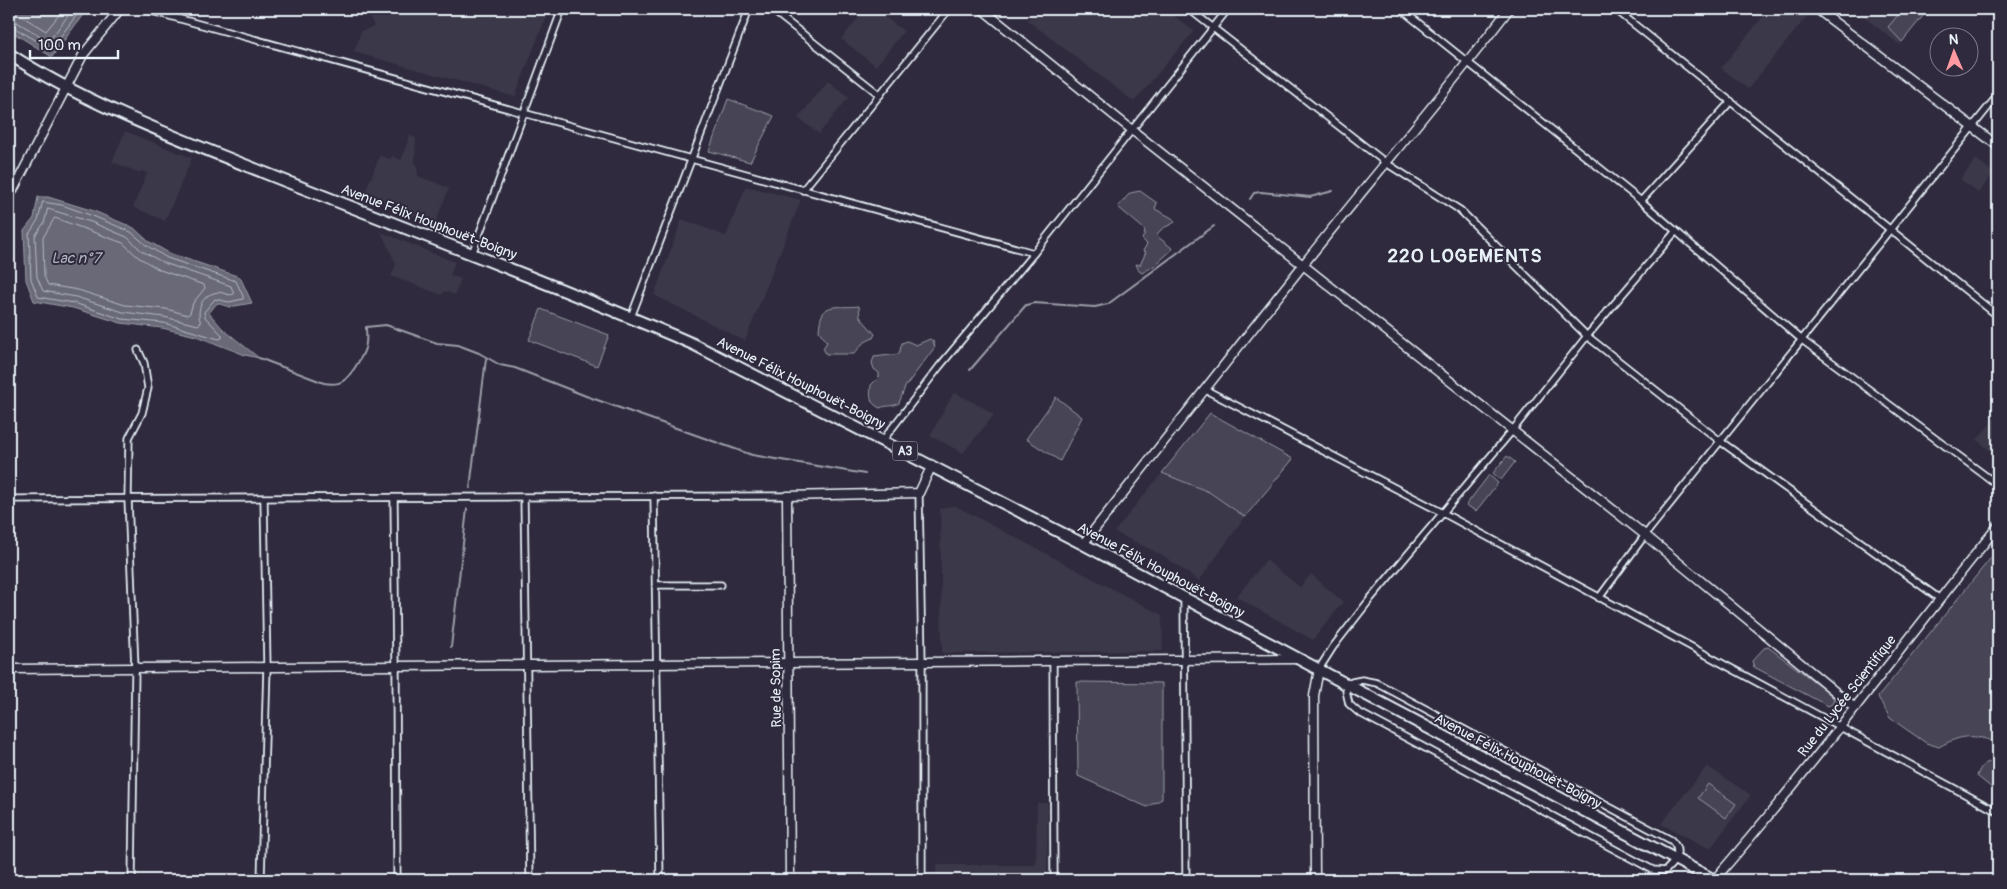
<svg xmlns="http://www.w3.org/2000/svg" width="2007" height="889" font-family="Pangolin,sans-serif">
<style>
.built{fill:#3b3749}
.green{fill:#464455;stroke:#979aa6}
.water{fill:#696978;stroke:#9c9fab}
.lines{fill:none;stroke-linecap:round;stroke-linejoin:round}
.shore{stroke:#b5bbc5;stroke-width:1}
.stream{stroke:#9c9fab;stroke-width:2}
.minor-casing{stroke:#e8f1f8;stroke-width:9}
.tertiary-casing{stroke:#e8f1f8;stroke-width:11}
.trunk-casing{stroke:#e8f1f8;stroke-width:14}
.minor{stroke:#2f2a3d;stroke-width:5.5}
.tertiary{stroke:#2f2a3d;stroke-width:8}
.trunk{stroke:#2f2a3d;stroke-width:10}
.labels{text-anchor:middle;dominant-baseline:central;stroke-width:4;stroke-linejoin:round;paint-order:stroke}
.shield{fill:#2f2a3d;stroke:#b0b5c0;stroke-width:1}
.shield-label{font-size:12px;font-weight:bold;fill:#e8f1f8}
.street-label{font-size:14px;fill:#e8f1f8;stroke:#2f2a3d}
.water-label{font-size:15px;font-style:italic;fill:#afb4be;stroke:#2f2a3d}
.district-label{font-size:19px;font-weight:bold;letter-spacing:1px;fill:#e8f1f8;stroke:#2f2a3d}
</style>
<rect width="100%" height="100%" fill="#2f2a3d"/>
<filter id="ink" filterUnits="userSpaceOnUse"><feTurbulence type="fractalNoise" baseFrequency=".02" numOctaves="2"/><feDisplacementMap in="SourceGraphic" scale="10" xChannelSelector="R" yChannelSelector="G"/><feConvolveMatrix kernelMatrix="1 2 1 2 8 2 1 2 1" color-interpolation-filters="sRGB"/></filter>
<g filter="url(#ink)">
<g class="built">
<path d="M 365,9 L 549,9 L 515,97 L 354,52 L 361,31 L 374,26 Z"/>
<path d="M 866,9 L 892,9 L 885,17 L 904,31 L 876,66 L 841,39 Z"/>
<path d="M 1036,9 L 1165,9 L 1194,31 L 1134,102 L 1027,20 Z"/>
<path d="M 1769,9 L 1800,9 L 1808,15 L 1748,89 L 1721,68 Z"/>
<path d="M 1853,9 L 1924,9 L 1927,11 L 1900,45 Z"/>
<path d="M 828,81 L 849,97 L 819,134 L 798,118 Z"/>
<path d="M 125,131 L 192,158 L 165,221 L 133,207 L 147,173 L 141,171 L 140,173 L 112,162 Z"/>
<path d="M 410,135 L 416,138 L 415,163 L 417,164 L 418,176 L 449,188 L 435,224 L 363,197 L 380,155 L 390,159 L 392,156 L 401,160 Z"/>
<path d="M 1976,159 L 1994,173 L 1978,193 L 1960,179 Z"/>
<path d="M 746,186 L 801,200 L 745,341 L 654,295 L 682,219 L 726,236 Z"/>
<path d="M 381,232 L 455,262 L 450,275 L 461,279 L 455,295 L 444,291 L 442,295 L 391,276 L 396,264 Z"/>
<path d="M 954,392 L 984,408 L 994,415 L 963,453 L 930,436 Z"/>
<path d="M 1998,414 L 1998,457 L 1977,440 Z"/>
<path d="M 1162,473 L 1209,492 L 1245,517 L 1199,581 L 1162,555 L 1114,532 Z"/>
<path d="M 954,505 L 1162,615 L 1163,651 L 942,653 L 940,509 Z"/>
<path d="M 1266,560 L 1300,587 L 1311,574 L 1343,602 L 1313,640 L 1236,597 Z"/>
<path d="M 1707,766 L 1751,795 L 1710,849 L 1661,824 Z"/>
<path d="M 1037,803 L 1048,803 L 1047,880 L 936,880 L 936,865 L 1036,865 Z"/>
</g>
<g class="green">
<path d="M 1903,9 L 1924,9 L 1927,11 L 1902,42 L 1888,27 Z"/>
<path d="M 728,99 L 774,116 L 750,162 L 709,151 Z"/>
<path d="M 1140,191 L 1157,203 L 1155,209 L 1172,218 L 1175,222 C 1168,227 1160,227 1157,236 L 1173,249 L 1154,266 L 1142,273 L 1139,271 L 1136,264 L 1140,265 L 1146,252 L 1143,251 L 1147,244 L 1142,239 L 1145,233 L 1144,229 L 1118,207 L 1130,193 Z"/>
<path d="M 859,306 L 860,317 L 875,334 L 873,338 L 863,343 L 854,354 L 826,354 L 823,348 L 827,342 L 819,331 C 821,299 834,309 859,306 Z"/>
<path d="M 541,309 L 609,335 L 597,366 L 529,340 Z"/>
<path d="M 930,339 L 933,341 L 935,347 L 905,387 L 899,403 C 893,407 886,405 880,408 C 869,403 870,396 871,385 L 879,377 L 879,373 L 874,369 L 872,363 L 874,357 L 899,354 L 902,343 L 907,341 L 916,345 Z"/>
<path d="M 1056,397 L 1082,417 L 1060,461 L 1026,439 Z"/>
<path d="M 1210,413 L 1293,459 L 1245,517 L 1209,492 L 1162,473 Z"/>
<path d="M 1507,456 L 1515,462 L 1501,480 L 1493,473 Z"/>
<path d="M 1489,475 L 1498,483 L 1476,511 L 1466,505 Z"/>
<path d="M 1998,549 L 1998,743 C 1974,734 1962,734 1939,747 L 1926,743 L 1890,718 L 1878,697 Z"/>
<path d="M 1768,647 L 1827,691 L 1834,699 L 1832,704 L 1828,706 L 1754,667 L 1752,661 L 1764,648 Z"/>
<path d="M 1077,682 L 1162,683 L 1162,799 L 1147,807 L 1078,776 Z"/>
<path d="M 1998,760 L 1998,793 L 1977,776 C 1981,764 1986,762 1998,760 Z"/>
<path d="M 1708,784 L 1736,804 L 1726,818 L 1698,798 Z"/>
</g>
<g class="water">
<path d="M 9,9 L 87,9 L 52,57 L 9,30 Z"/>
<path d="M 38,197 L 48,197 L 94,211 L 134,228 L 148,241 L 169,253 L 240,277 L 252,303 L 229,307 L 217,303 L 209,313 L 223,329 L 259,358 L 245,355 L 196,336 L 162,328 L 121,323 L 73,308 L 34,301 L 26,280 L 24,231 L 34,218 Z"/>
</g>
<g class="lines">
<g class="shore">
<path d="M 9,13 L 18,14 L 46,31 L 64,9"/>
<path d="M 9,20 L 15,21 L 49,41 L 73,9"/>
<path d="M 9,26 L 13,27 L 51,49 L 81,9"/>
<path d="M 43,202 L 62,205 L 93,216 L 131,232 L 146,245 L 167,258 L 236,281 L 243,296 L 243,299 L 229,302 L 215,299 L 204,312 L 205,317 L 222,335 L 222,338 L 219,339 L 164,323 L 122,319 L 74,303 L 38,297 L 31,279 L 29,234 L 38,220 Z"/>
<path d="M 48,209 L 91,222 L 127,237 L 142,251 L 164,263 L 231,286 L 234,294 C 227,297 222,290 214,293 C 201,296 196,312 201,323 L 198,325 L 164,317 L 123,312 L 76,297 L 43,291 L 37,277 L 35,236 L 44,223 Z"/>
<path d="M 55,218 L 123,243 L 138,257 L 160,270 L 204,285 L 205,288 L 193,303 L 190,313 L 188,315 L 166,309 L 125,305 L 78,290 L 48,285 L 44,276 L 43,238 Z"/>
</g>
<g class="stream">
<path d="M 1250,199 L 1254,193 L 1261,192 L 1310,197 L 1333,191"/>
<path d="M 259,358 L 324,383 C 330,384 337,385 343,381 C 351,376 366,352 366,343 C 367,338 366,332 366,327 L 386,325 L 437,343 L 458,345 L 479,353 L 500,365 L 515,368 L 586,396 L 752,455 L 865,474"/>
<path d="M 970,370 L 1026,305 L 1034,303 L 1095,307 L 1108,304 L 1214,226"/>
<path d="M 470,488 L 486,359"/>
<path d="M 451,647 L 467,509"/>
</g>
<g class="minor-casing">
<g id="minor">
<path d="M 144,9 L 1034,253"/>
<path d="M 771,9 L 880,95"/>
<path d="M 1189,9 L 1386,163 L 1460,210 L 1587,336 L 1720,441 L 1940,599"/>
<path d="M 1401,9 L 1641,201 L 1802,340 L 1998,485"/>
<path d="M 1615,9 L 1998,316"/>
<path d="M 803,190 L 949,9"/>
<path d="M 1641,201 L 1731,101"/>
<path d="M 472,254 L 562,9"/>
<path d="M 631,317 L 749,9"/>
<path d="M 1206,390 L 1443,513 L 1998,812"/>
<path d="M 883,440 L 939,367 L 1034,253 L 1228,9"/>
<path d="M 919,493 L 922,662 L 922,880"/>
<path d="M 654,496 L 660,880"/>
<path d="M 524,498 L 530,880"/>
<path d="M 9,499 L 787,496"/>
<path d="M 394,499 L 396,666 L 397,880"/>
<path d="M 656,585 L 721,585"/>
<path d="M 1184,598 L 1186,880"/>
<path d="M 1599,598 L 1645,535 L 1998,95"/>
<path d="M 1053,661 L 1054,880"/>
<path d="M 1319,669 L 1333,647 L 1371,598 L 1512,431 L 1587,336 L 1676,231"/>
<path d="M 1362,680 L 1377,683 L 1671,840 C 1683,851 1675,862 1665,871 L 1653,870 L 1358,712 L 1349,704 L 1346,691 L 1352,682 Z"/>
<path d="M 132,880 L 135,668 L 128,499 L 129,438 L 142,413 L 148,388 L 144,363 L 138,350"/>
<path d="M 261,880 L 267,667 L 264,499"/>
<path d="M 1095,880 L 1186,879 L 1271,880"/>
</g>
</g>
<g class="tertiary-casing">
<g id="tertiary">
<path d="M 982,9 L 1132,130 L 1645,535 L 1855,708"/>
<path d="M 1817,9 L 1998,146"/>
<path d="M 9,198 L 83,55 L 120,9"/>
<path d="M 1083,544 C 1157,451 1230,358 1303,265 C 1371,179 1443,96 1509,9"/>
<path d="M 9,669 L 1299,659"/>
<path d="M 790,880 L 787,496 L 919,493 L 932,465"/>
<path d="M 1315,880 L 1314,696 L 1319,669"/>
<path d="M 1714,880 C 1813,766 1903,644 1998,526"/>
</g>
</g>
<g class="trunk-casing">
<path id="trunk" d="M 9,54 C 88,105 178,138 265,173 C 408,230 552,283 693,344 L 1083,544 L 1714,880"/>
</g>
<use href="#minor" class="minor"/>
<use href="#tertiary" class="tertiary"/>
<use href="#trunk" class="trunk"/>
</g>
</g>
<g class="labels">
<rect class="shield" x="892.5" y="441.5" width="25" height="19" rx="4"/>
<g class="shield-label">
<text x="905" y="451">A3</text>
</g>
<g class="street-label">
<text transform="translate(429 222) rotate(21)">Avenue Félix Houphouët-Boigny</text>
<text transform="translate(801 383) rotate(27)">Avenue Félix Houphouët-Boigny</text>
<text transform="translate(1161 570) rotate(28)">Avenue Félix Houphouët-Boigny</text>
<text transform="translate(776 688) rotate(-91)">Rue de Sopim</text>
<text transform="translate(1847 696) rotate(-52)">Rue du Lycée Scientifique</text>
<text transform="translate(1518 761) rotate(28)">Avenue Félix Houphouët-Boigny</text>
</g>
<g class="water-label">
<text x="76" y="258">Lac n°7</text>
</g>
<g class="district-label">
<text x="1465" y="256">220 LOGEMENTS</text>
</g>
</g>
<rect width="2007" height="889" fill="none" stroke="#2f2a3d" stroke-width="30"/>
<rect x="15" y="15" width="1977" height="859" fill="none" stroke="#e8f1f8" stroke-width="2" filter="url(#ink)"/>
<g transform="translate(1954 52) rotate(358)"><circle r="24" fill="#2f2a3d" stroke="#797a88"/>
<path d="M0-4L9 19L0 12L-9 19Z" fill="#ff9aa2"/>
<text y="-8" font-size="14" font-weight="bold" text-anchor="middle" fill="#e8f1f8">N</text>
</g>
<path d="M30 50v8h88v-8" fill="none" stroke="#e8f1f8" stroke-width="2.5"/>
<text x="38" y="50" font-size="15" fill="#e8f1f8" stroke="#2f2a3d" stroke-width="4" paint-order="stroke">100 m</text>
</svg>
